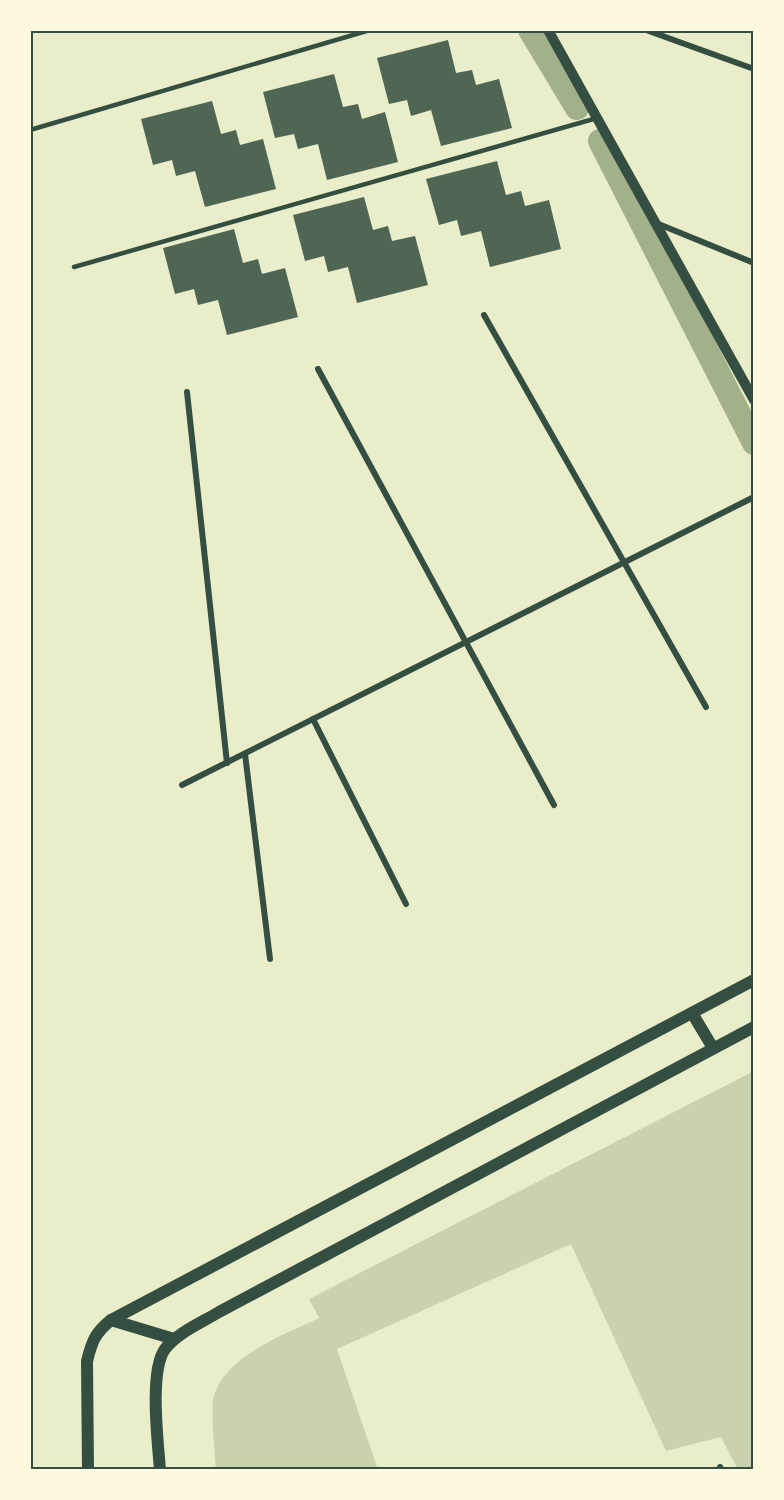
<svg xmlns="http://www.w3.org/2000/svg" width="784" height="1500" font-family="'PT Sans Narrow',sans-serif">
<style>
.green{fill:#cad2ad}
.lines{fill:none;stroke-linecap:round;stroke-linejoin:round}
.canal{stroke:#a3b18a;stroke-width:24}
.building{fill:#4f6655}
.service{stroke:#344e41;stroke-width:4.5}
.minor{stroke:#344e41;stroke-width:6}
.tertiary{stroke:#344e41;stroke-width:10}
.secondary{stroke:#344e41;stroke-width:12}
.neatline{fill:none;stroke:#344e41;stroke-width:2}
</style>
<rect width="100%" height="100%" fill="#e9edc9"/>
<path class="green" d="M 754,1071 L 754,1470 L 738,1470 L 721,1437 L 666,1451 L 571,1244 L 337,1349 L 378,1470 L 216,1470 C 215,1455 210,1407 214,1396 C 226,1355 284,1335 319,1318 L 309,1299 Z"/>
<g class="lines">
<g class="canal">
<path d="M 530,30 L 577,108"/>
<path d="M 600,141 L 754,443"/>
</g>
</g>
<g class="building">
<path d="M 448,40 L 456,73 L 472,70 L 476,85 L 499,79 L 512,128 L 441,146 L 431,110 L 411,116 L 407,100 L 389,104 L 377,58 Z"/>
<path d="M 334,74 L 343,107 L 358,104 L 362,119 L 385,112 L 398,162 L 327,180 L 318,144 L 298,149 L 294,134 L 275,138 L 263,92 Z"/>
<path d="M 212,101 L 221,134 L 236,130 L 240,145 L 263,139 L 276,189 L 205,207 L 195,171 L 176,176 L 172,160 L 153,165 L 141,119 Z"/>
<path d="M 497,161 L 506,195 L 521,191 L 525,206 L 549,200 L 561,249 L 490,267 L 481,231 L 461,236 L 457,220 L 439,225 L 426,179 Z"/>
<path d="M 364,197 L 373,230 L 388,226 L 392,241 L 415,236 L 428,285 L 357,303 L 348,267 L 328,272 L 324,256 L 305,261 L 293,215 Z"/>
<path d="M 234,229 L 243,263 L 258,259 L 262,274 L 285,268 L 298,317 L 227,335 L 218,300 L 198,305 L 194,289 L 175,294 L 163,248 Z"/>
</g>
<g class="lines">
<g class="service">
<path d="M 30,130 L 370,30"/>
<path d="M 74,267 L 597,118"/>
</g>
<g class="minor">
<path d="M 646,30 L 754,69"/>
<path d="M 656,223 L 754,263"/>
<path d="M 484,315 L 706,707"/>
<path d="M 318,369 L 554,805"/>
<path d="M 187,392 L 227,763"/>
<path d="M 313,719 L 406,904"/>
<path d="M 245,754 L 270,959"/>
<path d="M 182,785 L 754,497"/>
<path d="M 720,1467 L 722,1470"/>
</g>
<path class="tertiary" d="M 548,30 L 754,400"/>
<g class="secondary">
<path d="M 692,1013 L 713,1048"/>
<path d="M 111,1320 L 174,1339"/>
<path d="M 88,1470 L 87,1361 C 92,1341 95,1333 111,1320 L 754,980"/>
<path d="M 160,1470 C 158,1442 149,1371 165,1349 C 177,1333 201,1323 219,1312 L 754,1027"/>
</g>
</g>
<rect width="784" height="1500" fill="none" stroke="#fefae0" stroke-width="63"/>
<rect x="32" y="32" width="720" height="1436" class="neatline"/>
</svg>
